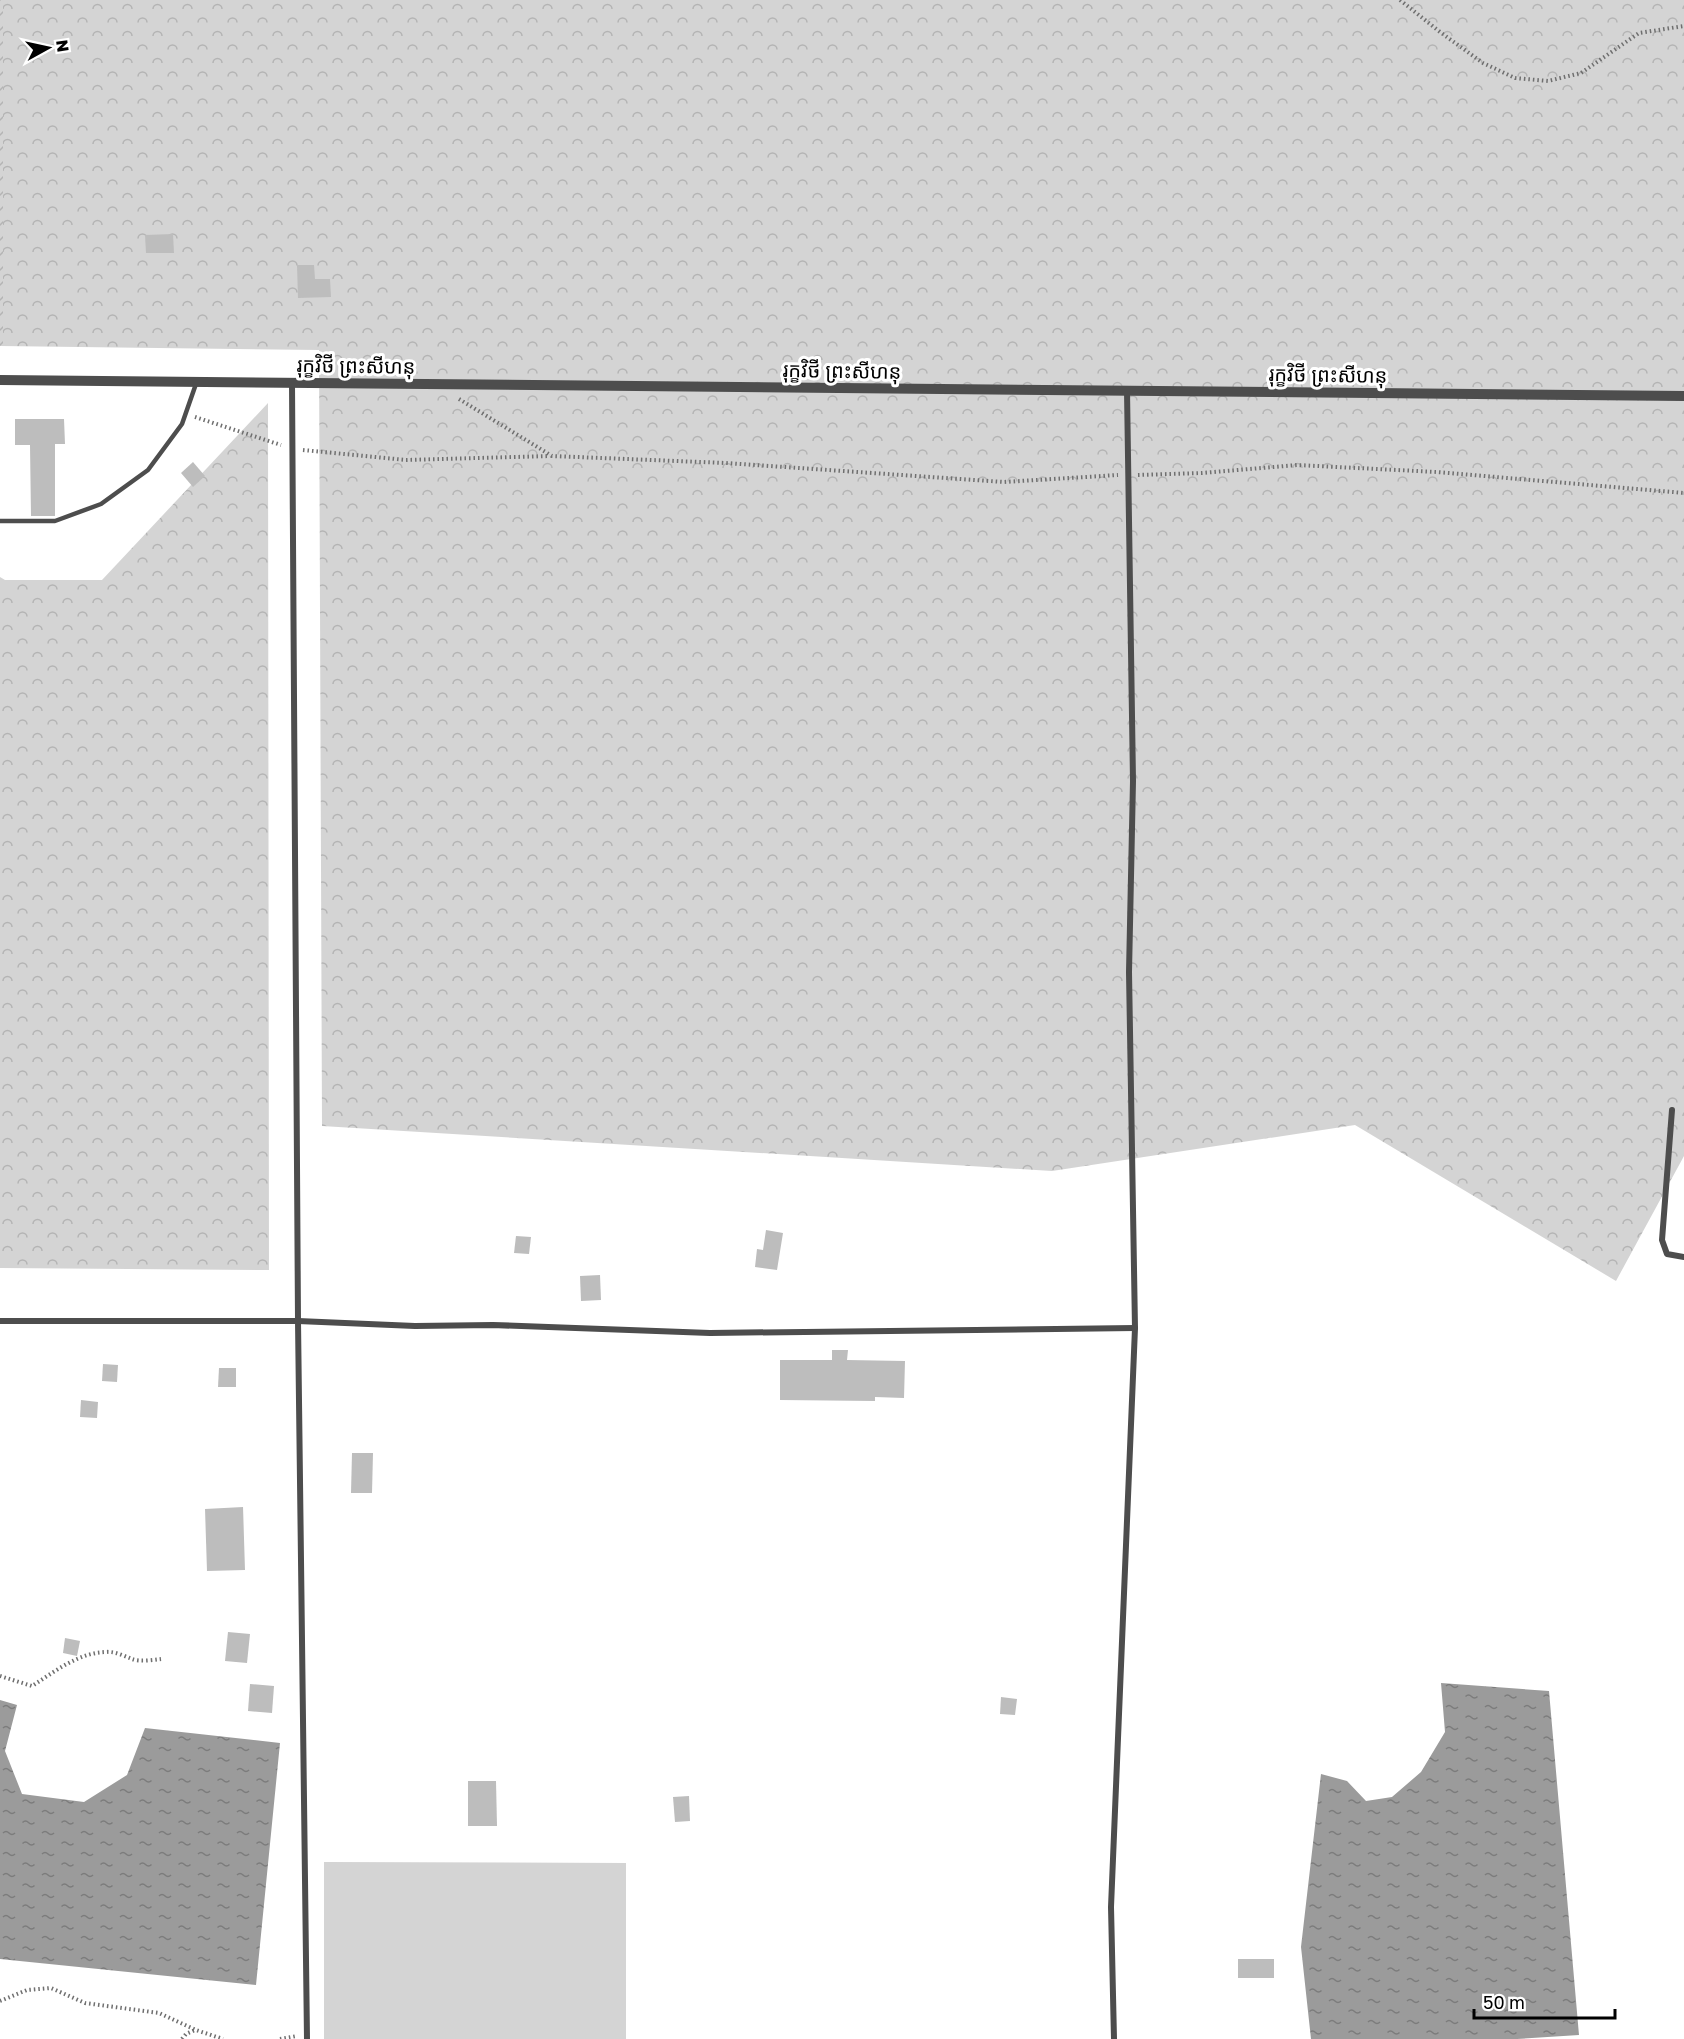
<svg xmlns="http://www.w3.org/2000/svg" width="1684" height="2039" font-family="'Golos Text','Noto Sans Khmer',sans-serif">
<style>
.forest{fill:url(#forest-crowns)}
.garden{fill:url(#garden-furrows)}
.pitch{fill:#d4d4d4}
.water{fill:url(#water-ripples)}
.building{fill:#bdbdbd}
.lines{fill:none;stroke-linecap:round;stroke-linejoin:round}
.path{stroke:#6f6f6f;stroke-width:4;stroke-dasharray:1.5 3;stroke-linecap:butt}
.service{stroke:#4d4d4d;stroke-width:4.5}
.minor{stroke:#4d4d4d;stroke-width:6}
.tertiary{stroke:#4d4d4d;stroke-width:10}
.labels{text-anchor:middle;dominant-baseline:central;stroke-width:6;stroke-linejoin:round;paint-order:stroke}
.street-label{font-size:20px;fill:#000;stroke:#fff}
</style>
<defs>
<pattern id="forest-crowns" width="20" height="18" patternUnits="userSpaceOnUse" patternTransform="scale(1.5)"><rect width="20" height="18" fill="#d4d4d4"/><path d="M2 6a3 3 0 1 1 6 0M12 15a3 3 0 1 1 6 0" fill="none" stroke="#b4b4b4"/></pattern>
<pattern id="garden-furrows" width="10" height="10" patternUnits="userSpaceOnUse" patternTransform="scale(1.5)"><rect width="10" height="10" fill="#d4d4d4"/><path d="M-1 1l2-2M0 10L10 0M9 11l2-2" fill="none" stroke="#b4b4b4"/></pattern>
<pattern id="water-ripples" width="26" height="14" patternUnits="userSpaceOnUse" patternTransform="scale(1.5)"><rect width="26" height="14" fill="#9b9b9b"/><path d="M2 4q2-2 4 0t4 0M15 11q2-2 4 0t4 0" fill="none" stroke="#7c7c7c"/></pattern>
</defs>
<rect width="100%" height="100%" fill="#fff"/>
<g class="forest">
<path d="M 0,0 L 1684,0 L 1684,1156 L 1616,1281 L 1355,1125 L 1052,1171 L 322,1126 L 319,350 L 0,346 Z"/>
<path d="M 268,403 L 269,1270 L 0,1268 L 0,577 L 5,580 L 102,580 Z"/>
</g>
<rect class="garden" x="0" y="0" width="3" height="346"/>
<path class="pitch" d="M 324,1862 L 626,1863 L 626,2039 L 324,2039 Z"/>
<g class="water">
<path d="M 1441,1683 L 1549,1691 L 1579,2035 L 1517,2039 L 1311,2039 L 1301,1947 L 1321,1774 L 1347,1781 L 1366,1801 L 1392,1797 L 1421,1772 L 1445,1732 Z"/>
<path d="M 0,1700 L 17,1705 L 5,1751 L 22,1794 L 84,1802 L 127,1775 L 145,1728 L 280,1743 L 256,1985 L 0,1959 Z"/>
</g>
<g class="building">
<path d="M 173,234 L 174,253 L 146,253 L 145,235 Z"/>
<path d="M 297,265 L 314,265 L 315,279 L 330,279 L 331,297 L 298,298 Z"/>
<path d="M 15,419 L 64,419 L 65,444 L 55,444 L 55,516 L 31,516 L 30,445 L 15,445 Z"/>
<path d="M 193,462 L 205,476 L 193,487 L 181,473 Z"/>
<path d="M 766,1230 L 783,1233 L 777,1270 L 755,1267 L 757,1249 L 763,1250 Z"/>
<path d="M 516,1236 L 531,1237 L 529,1254 L 514,1253 Z"/>
<path d="M 600,1275 L 601,1300 L 581,1301 L 580,1276 Z"/>
<path d="M 832,1350 L 848,1350 L 847,1360 L 905,1361 L 904,1398 L 875,1397 L 875,1401 L 780,1400 L 780,1360 L 832,1360 Z"/>
<path d="M 103,1364 L 118,1365 L 117,1382 L 102,1381 Z"/>
<path d="M 219,1368 L 236,1368 L 236,1387 L 218,1387 Z"/>
<path d="M 81,1400 L 98,1402 L 97,1418 L 80,1417 Z"/>
<path d="M 352,1453 L 373,1453 L 372,1493 L 351,1493 Z"/>
<path d="M 243,1507 L 245,1570 L 207,1571 L 205,1509 Z"/>
<path d="M 228,1632 L 250,1634 L 247,1663 L 225,1661 Z"/>
<path d="M 65,1638 L 80,1641 L 77,1656 L 63,1653 Z"/>
<path d="M 250,1684 L 274,1686 L 272,1713 L 248,1711 Z"/>
<path d="M 1001,1697 L 1017,1699 L 1015,1715 L 1000,1714 Z"/>
<path d="M 468,1781 L 496,1781 L 497,1826 L 468,1826 Z"/>
<path d="M 689,1796 L 690,1821 L 675,1822 L 673,1797 Z"/>
<rect x="1238" y="1959" width="36" height="19"/>
</g>
<g class="lines">
<g class="path">
<path d="M 1400,0 L 1440,32 L 1483,63 L 1515,78 L 1548,81 L 1581,73 L 1639,33 L 1684,26"/>
<path d="M 459,399 L 552,456 L 726,463 L 1004,482 L 1118,475"/>
<path d="M 195,417 L 281,445"/>
<path d="M 303,450 L 406,460 L 550,456"/>
<path d="M 1138,475 L 1202,473 L 1297,465 L 1437,472 L 1684,493"/>
<path d="M 0,1676 L 32,1686 C 54,1672 78,1653 105,1652 C 115,1651 124,1656 132,1659 C 140,1662 152,1660 161,1659"/>
<path d="M 0,2001 L 27,1990 L 51,1988 L 85,2003 L 159,2013 L 196,2030 L 223,2039"/>
<path d="M 182,2039 L 186,2034 L 195,2030"/>
<path d="M 280,2039 L 297,2036"/>
</g>
<path class="service" d="M 0,521 L 55,521 L 101,504 L 148,470 L 182,424 L 197,381"/>
<g class="minor">
<path d="M 292,383 L 298,1321 L 307,2039"/>
<path d="M 1672,1110 L 1662,1240 L 1667,1254 L 1684,1257"/>
<path d="M 0,1321 L 298,1321 L 415,1326 L 493,1325 L 710,1333 L 1135,1328"/>
<path d="M 1114,2039 L 1111,1907 L 1135,1328 L 1129,972 L 1133,781 L 1127,391"/>
</g>
<path class="tertiary" d="M 0,380 L 1684,396"/>
</g>
<g class="labels">
<g class="street-label">
<text transform="translate(356 365) rotate(1)">រុក្ខវិថី ព្រះសីហនុ</text>
<text transform="translate(842 370) rotate(1)">រុក្ខវិថី ព្រះសីហនុ</text>
<text transform="translate(1328 374) rotate(1)">រុក្ខវិថី ព្រះសីហនុ</text>
</g>
</g>
<g transform="translate(48 48) rotate(82)" stroke="#ffffff" stroke-width="4.5" paint-order="stroke">
<path d="M0-4.5L10 22L0 15L-10 22Z" fill="#000000"/>
<text y="-9" font-size="16" font-weight="bold" text-anchor="middle" fill="#000000">N</text>
</g>
<path d="M1474 2009v9h141v-9" fill="none" stroke="#000000" stroke-width="3"/>
<text x="1483" y="2009" font-size="18" fill="#000000" stroke="#ffffff" stroke-width="4.5" paint-order="stroke">50 m</text>
</svg>
